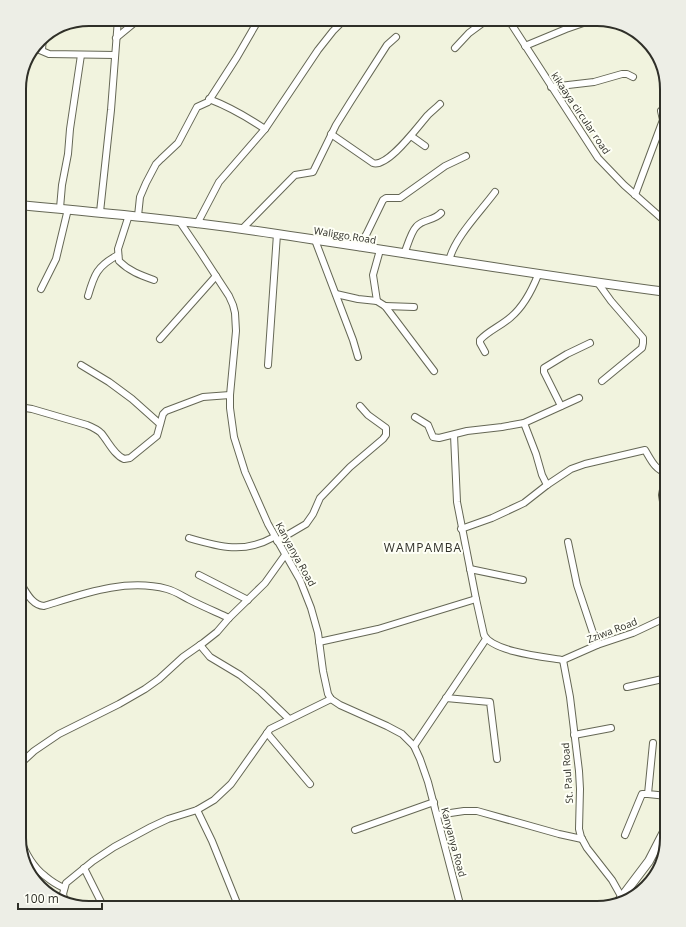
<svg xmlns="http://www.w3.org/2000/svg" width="686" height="927" font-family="'Open Sans',sans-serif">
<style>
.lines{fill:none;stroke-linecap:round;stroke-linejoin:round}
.minor-casing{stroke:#656755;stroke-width:8}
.tertiary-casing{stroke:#656755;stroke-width:10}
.minor{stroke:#fff;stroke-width:6}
.tertiary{stroke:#fff;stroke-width:8}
.labels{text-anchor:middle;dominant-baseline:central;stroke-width:4;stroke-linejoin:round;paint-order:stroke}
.street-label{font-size:10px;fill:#2f2f28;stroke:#fefff6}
.quarter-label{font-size:12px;letter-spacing:1px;fill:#2f2f28;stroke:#fefff6}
.rim{fill:none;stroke:#2f2f28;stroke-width:2}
</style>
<rect width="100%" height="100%" fill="#f1f3de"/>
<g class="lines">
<g class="minor-casing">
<g id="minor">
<path d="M 508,19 L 598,158 L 624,185 L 667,223"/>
<path d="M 116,38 L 139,19"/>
<path d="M 525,46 L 566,29 L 595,19"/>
<path d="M 35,48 L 49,54 L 115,55"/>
<path d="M 455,48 L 469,33 L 488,19"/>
<path d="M 42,50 L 43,37"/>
<path d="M 551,87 L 594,82 L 622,74 L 627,74 L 633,77"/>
<path d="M 209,99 C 230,107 247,117 265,129"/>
<path d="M 331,134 L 373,163 C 388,168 418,126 428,115 C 432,111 436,108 440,104"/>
<path d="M 411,136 L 425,146"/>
<path d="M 635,195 L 663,120 L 661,111"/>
<path d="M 60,208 L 62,185 L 68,154 L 70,129 L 81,55"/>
<path d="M 100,212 L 111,110 L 118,19"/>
<path d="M 129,215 L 118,249 L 119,261 C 129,271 140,275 154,280"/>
<path d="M 138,216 L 140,197 L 146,183 L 156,164 L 161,159 L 178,143 L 197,107 L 208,102 L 237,57 L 259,19"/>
<path d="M 180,222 L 201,253 L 229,296 L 233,305 L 235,313 L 236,331 L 230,395 L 230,408 L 234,437 L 245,472 L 268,524 L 300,580 L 311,608 L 318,633 L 323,671 L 328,694 L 331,699 L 340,705 L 387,726 L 402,734 L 414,746 L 420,759 L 428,782 L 461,908"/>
<path d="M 197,224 L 219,182 L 265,129 L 318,50 L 333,31 L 345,19"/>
<path d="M 242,229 L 292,178 L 295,175 L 313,172 L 336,125 L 351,101 L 387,45 L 396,37"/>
<path d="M 315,240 L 353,340 L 358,357"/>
<path d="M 359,247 L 367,233 L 383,200 L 386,198 L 400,198 L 445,166 L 466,156"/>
<path d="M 404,254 C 407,247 411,232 416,227 C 422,219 434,221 441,213"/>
<path d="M 449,261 C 454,238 481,211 495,192"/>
<path d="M 598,283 L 611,301 L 643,338 L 643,343 L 642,348 L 602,381"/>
<path d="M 41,289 L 56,259 L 68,209"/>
<path d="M 336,294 L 358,299 L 377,301 L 385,306 L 434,371"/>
<path d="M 88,296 C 94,275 97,266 118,255"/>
<path d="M 377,301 L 373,275 L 380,250"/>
<path d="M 385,306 L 414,307"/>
<path d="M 160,339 L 216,276"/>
<path d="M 485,352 L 480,343 L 480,340 C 488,331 501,326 511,317 C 524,306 532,290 538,275"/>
<path d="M 81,365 L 109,382 L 132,399 L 160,424"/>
<path d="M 268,365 L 277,234"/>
<path d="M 561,406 L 544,372 L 544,368 L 567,354 L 590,343"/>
<path d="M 19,407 L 32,409 L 87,425 C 92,427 97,429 101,433 C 108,441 114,455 124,459 L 130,458 L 157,436 L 163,414 L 166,411 L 203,397 L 230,395"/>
<path d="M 415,417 L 428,425 L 433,437 L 439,438 L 467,431 L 502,427 L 524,423 L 579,398"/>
<path d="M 524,423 L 536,454 L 542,475 L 547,485"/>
<path d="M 454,435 L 457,502 L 476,599 L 484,635 C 493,652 545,657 563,660"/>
<path d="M 461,529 L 492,518 L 524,503 L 547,485 L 571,469 L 585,464 L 645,450 C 651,460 655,470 667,473"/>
<path d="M 189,538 C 220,547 244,554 274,537"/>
<path d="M 277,541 L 306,524 L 313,514 L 320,498 L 350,467 L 383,439 L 386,435 L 386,428 L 368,415 L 360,406"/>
<path d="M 568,542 L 577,585 L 597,645"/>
<path d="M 470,569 L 523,580"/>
<path d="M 199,575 L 248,600"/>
<path d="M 19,581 C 26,591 31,605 44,606 C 83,594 126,578 167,589 C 175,591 182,596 190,600 C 202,606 216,612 229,618"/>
<path d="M 319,642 L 378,629 L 476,599"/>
<path d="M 200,645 L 210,657 L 240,675 L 261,692 L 289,719"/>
<path d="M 563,660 L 570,697 L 579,771 L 580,789 L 579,829 L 581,837 L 587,848 L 612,880 L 621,896"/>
<path d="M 563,660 L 597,645 L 633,633 L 667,617"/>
<path d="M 627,687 L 667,678"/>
<path d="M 446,698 L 490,702 L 497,759"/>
<path d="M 267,733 L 310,784"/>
<path d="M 574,735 L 611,728"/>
<path d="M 653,743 L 648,794 L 667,796"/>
<path d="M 414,746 L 486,639"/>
<path d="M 19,765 L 34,751 L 59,734 L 119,704 L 145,689 L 159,679 L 183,657 L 203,643 L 217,632 L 229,618 L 265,583 L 285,555"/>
<path d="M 197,810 L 212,841 L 239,908"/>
<path d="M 437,815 L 464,811 L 477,811 L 559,834 L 582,839"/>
<path d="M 355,830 L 434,802"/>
<path d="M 625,835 L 642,794 L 648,794"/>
<path d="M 19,836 C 24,850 33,867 45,876 C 51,881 57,885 64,888"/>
<path d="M 84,868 L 104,908"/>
<path d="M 65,902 L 63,894 L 66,883 L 93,861 L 114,847 L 151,827 L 168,819 L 197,810 L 214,800 L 231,784 L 270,729 L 331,699"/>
</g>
</g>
<g class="tertiary-casing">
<g id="tertiary">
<path d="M 19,205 C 105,213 191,221 277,234 C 407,253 537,275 667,292"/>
<path d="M 667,521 L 663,495 L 667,474"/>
<path d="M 618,902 L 649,861 L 667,826"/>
</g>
</g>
<use href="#minor" class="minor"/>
<use href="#tertiary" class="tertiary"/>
</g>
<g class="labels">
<g class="street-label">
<text transform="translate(581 113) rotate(56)">kikaaya circular road</text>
<text transform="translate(345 235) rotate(9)">Waliggo Road</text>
<text transform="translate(296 554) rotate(61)">Kanyanya Road</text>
<text transform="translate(612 630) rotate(-21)">Zziwa Road</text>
<text transform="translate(567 773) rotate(-94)">St. Paul Road</text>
<text transform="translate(454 842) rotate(75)">Kanyanya Road</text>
</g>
<g class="quarter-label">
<text x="423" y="547">WAMPAMBA</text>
</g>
</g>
<path d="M0 0H686V927H0ZM89 26H597A63 63 0 0 1 660 89V838A63 63 0 0 1 597 901H89A63 63 0 0 1 26 838V89A63 63 0 0 1 89 26Z" fill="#edeee6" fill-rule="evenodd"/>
<path class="rim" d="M89 26H597A63 63 0 0 1 660 89V838A63 63 0 0 1 597 901H89A63 63 0 0 1 26 838V89A63 63 0 0 1 89 26Z"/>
<path d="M18 903v6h84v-6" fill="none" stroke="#2f2f28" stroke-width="2"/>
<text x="24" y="903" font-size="12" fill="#2f2f28" stroke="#fefff6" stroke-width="3" paint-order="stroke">100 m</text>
</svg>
